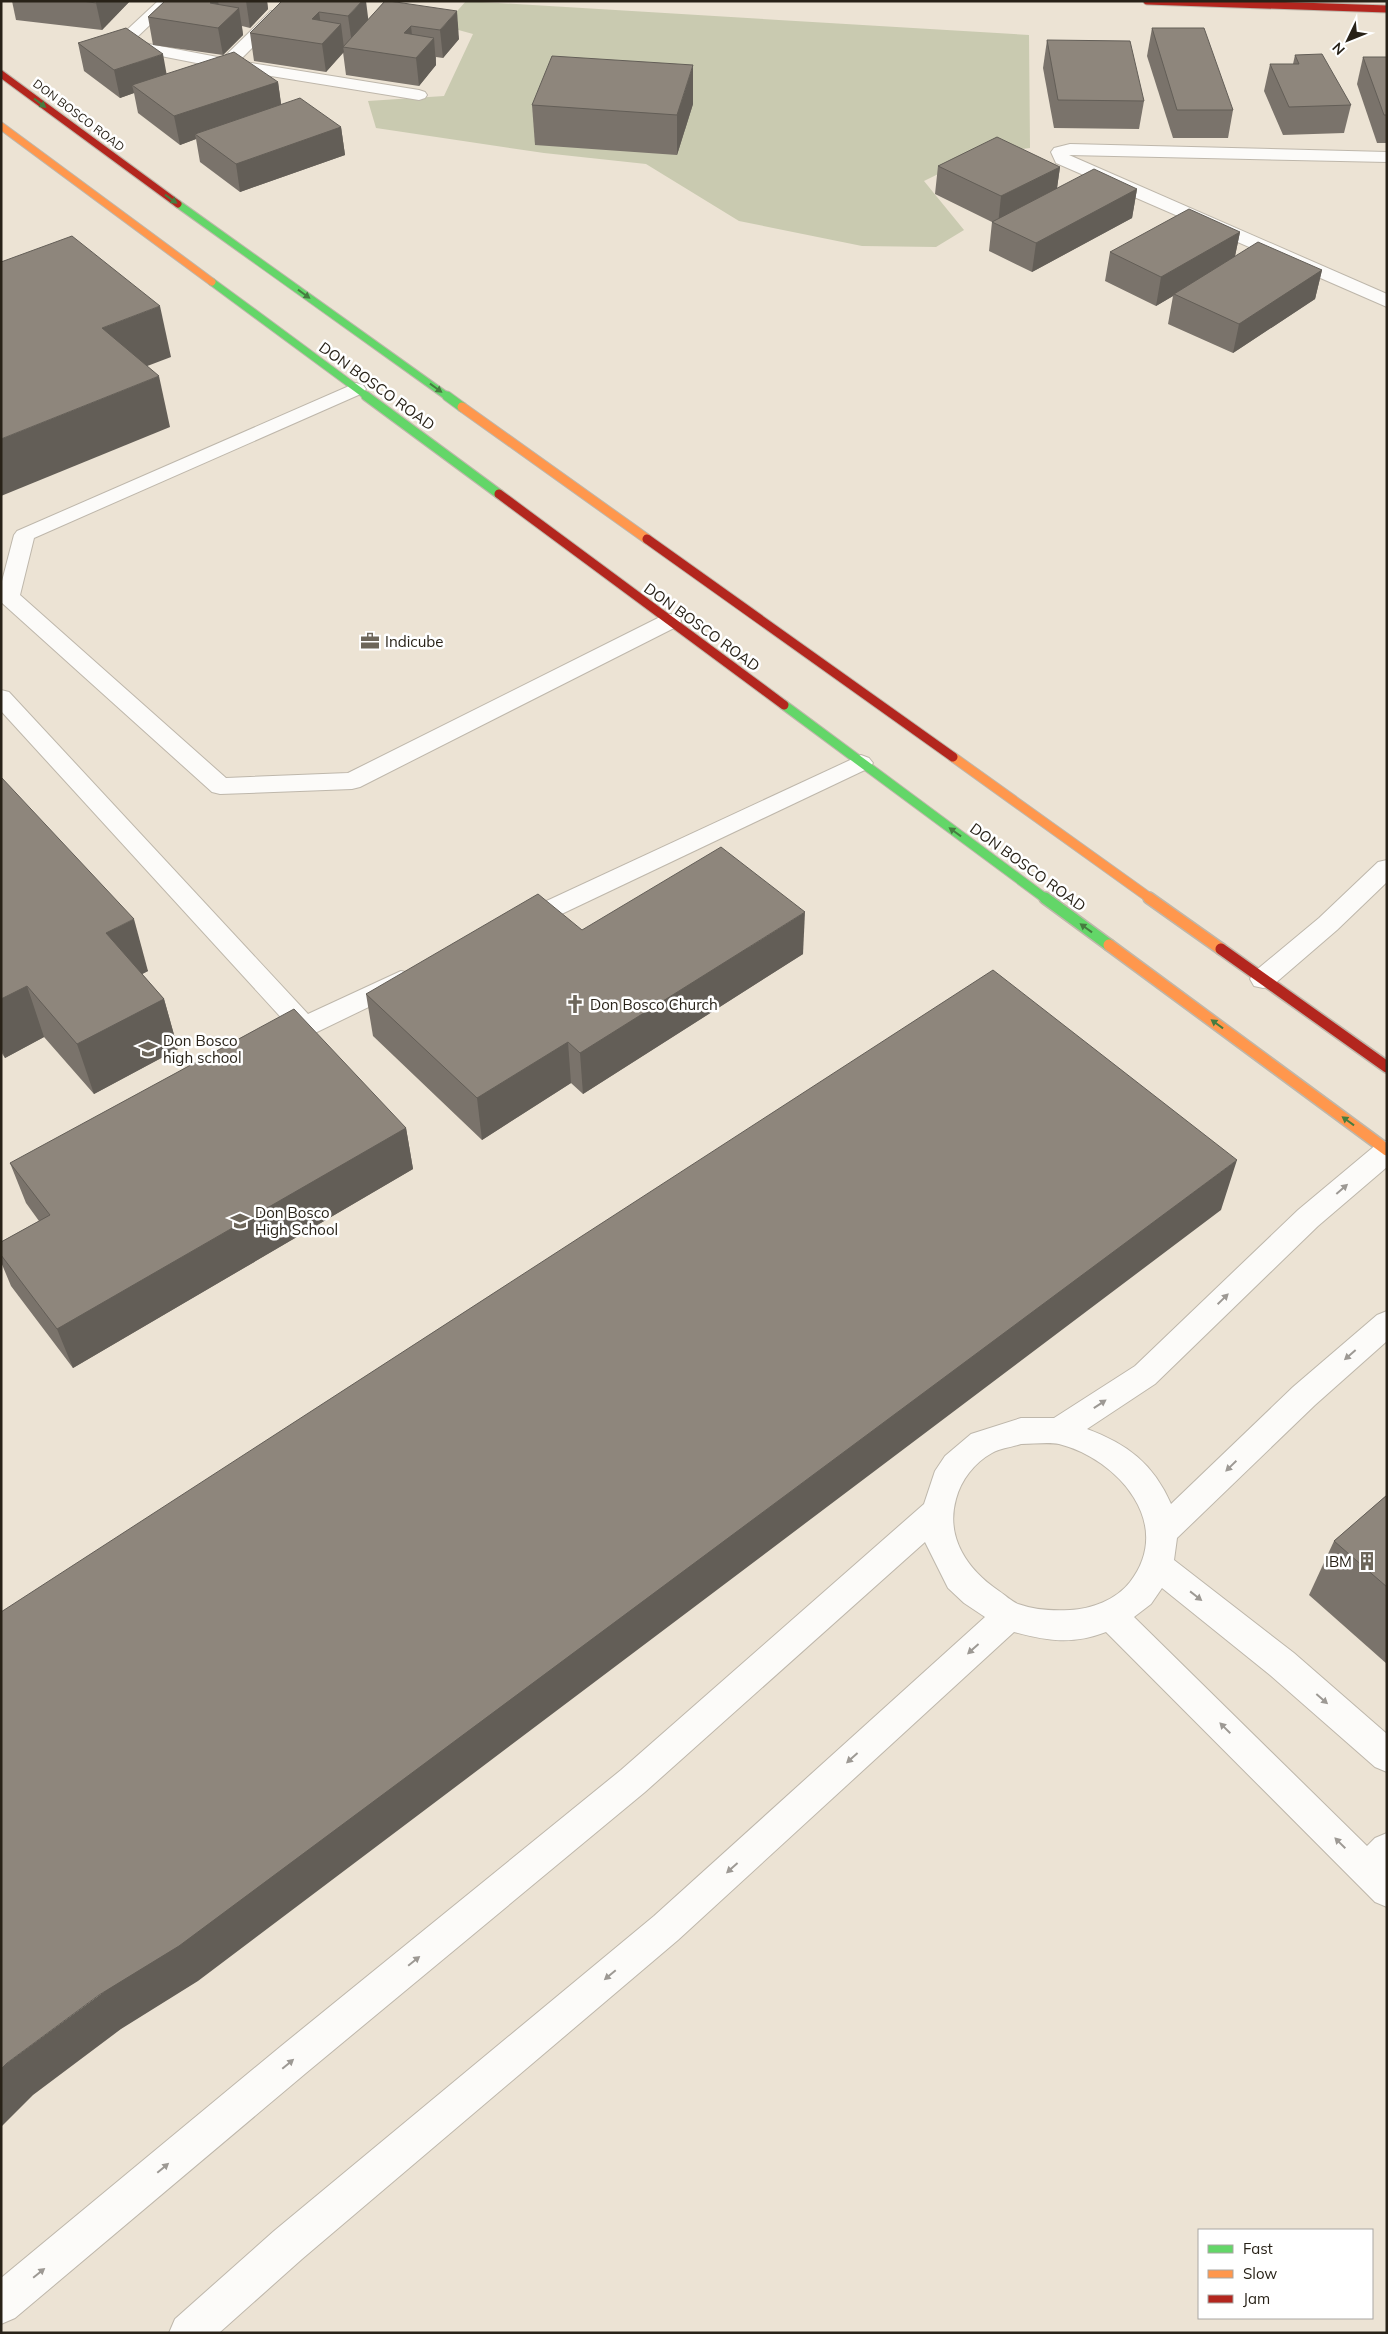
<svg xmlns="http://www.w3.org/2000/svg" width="1388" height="2334" font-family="Mulish,sans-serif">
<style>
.forest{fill:#c9cab0}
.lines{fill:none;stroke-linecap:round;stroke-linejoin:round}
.lane-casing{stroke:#beb7ab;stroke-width:2}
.street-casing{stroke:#beb7ab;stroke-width:2}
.fast-far2-casing{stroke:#beb7ab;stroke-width:9}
.fast-far1-casing{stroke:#beb7ab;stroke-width:11}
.fast-casing{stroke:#beb7ab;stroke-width:14}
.slow-far2-casing{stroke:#beb7ab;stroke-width:9}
.slow-far1-casing{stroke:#beb7ab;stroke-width:11}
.slow-casing{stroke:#beb7ab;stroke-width:14}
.jam-far2-casing{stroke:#beb7ab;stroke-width:9}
.jam-far1-casing{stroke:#beb7ab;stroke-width:11}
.jam-casing{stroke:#beb7ab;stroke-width:14}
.lane{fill:#fcfbf9;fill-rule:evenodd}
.street{fill:#fcfbf9;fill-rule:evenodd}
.fast-far2{stroke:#63d668;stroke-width:7}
.fast-far1{stroke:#63d668;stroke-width:9}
.fast{stroke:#63d668;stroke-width:11}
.slow-far2{stroke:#ff974d;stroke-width:7}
.slow-far1{stroke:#ff974d;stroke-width:9}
.slow{stroke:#ff974d;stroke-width:11}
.jam-far2{stroke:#b3261e;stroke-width:7}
.jam-far1{stroke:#b3261e;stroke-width:9}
.jam{stroke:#b3261e;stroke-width:11}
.wall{fill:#7a736b}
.shaded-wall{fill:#635e57}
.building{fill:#8e867c;stroke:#635e57}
.oneway{fill:#467c40}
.oneway2{fill:#9d9994}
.labels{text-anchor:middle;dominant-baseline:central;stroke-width:5;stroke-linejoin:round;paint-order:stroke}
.far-street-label{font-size:12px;fill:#282218;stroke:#fff}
.street-label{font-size:15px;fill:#282218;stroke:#fff}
.poi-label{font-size:15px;fill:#282218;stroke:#fff;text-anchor:start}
</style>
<rect width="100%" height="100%" fill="#ece3d4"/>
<path class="forest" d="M 466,1 L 1029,35 L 1030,148 L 979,154 L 924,181 L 964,230 L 936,247 L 862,246 L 739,221 L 646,164 L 544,153 L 376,128 L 368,101 L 444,96 L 473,34 L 444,26 Z"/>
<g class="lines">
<g class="lane-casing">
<g id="lane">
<path d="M 158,1 L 175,1 L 133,41 L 223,58 L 271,11 L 283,11 L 285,14 L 283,17 L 239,61 L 419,90 L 425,92 L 427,95 L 425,98 L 419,100 L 227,69 L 115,47 L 113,44 L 115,41 Z"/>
<path d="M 1070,144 L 1387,152 L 1387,162 L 1069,155 L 1387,294 L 1387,307 L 1056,163 L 1051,152 L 1054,148 Z"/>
<path d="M 356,383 L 363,385 L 366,389 L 363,393 L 34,538 L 20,595 L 226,778 L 348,773 L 662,616 L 670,614 L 678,616 L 681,621 L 678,626 L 360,787 L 352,789 L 220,794 L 212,792 L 1,602 L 1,585 L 14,535 L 17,531 Z"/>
<path d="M 1,690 L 9,692 L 308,1014 L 401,971 L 410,973 L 414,980 L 410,987 L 284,1048 L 275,1051 L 266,1048 L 262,1041 L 266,1034 L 287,1024 L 1,711 Z"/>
<path d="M 861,755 L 869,758 L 873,763 L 869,768 L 530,929 L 521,932 L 512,929 L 509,923 L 512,917 Z"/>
<path d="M 1387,1141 L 1387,1167 L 1318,1226 L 1155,1384 L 1087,1429 C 1127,1444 1153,1463 1171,1504 L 1293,1387 L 1377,1315 L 1387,1311 L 1387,1341 L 1315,1405 L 1177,1538 L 1174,1560 L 1294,1653 L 1387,1734 L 1387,1772 L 1375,1767 L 1270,1675 L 1162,1588 L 1151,1604 L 1134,1617 L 1367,1846 L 1375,1838 L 1387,1833 L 1387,1907 L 1375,1902 L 1106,1632 C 1072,1645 1048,1641 1014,1632 L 678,1940 L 302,2259 L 219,2333 L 169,2333 L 175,2319 L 274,2231 L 654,1916 L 985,1617 L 964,1603 L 948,1588 L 925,1542 L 645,1792 L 306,2073 L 15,2318 L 1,2324 L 1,2278 L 280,2047 L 621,1770 L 924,1504 L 935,1471 L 945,1456 L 971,1434 L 1021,1418 L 1054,1418 L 1135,1366 L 1298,1210 L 1377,1144 ZM 1021,1444 C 1033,1444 1048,1442 1059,1444 C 1118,1459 1175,1524 1130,1582 C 1116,1600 1091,1609 1070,1610 C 1052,1611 1035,1610 1018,1604 C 1011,1601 1005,1595 999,1591 C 968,1570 945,1538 956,1499 C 961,1480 974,1463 992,1453 C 1000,1448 1012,1447 1021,1444 Z"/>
</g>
</g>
<g class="street-casing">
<path id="street" d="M 1387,860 L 1387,882 L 1337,930 L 1272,986 L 1263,988 L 1254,986 L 1250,979 L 1254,972 L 1319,918 L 1378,862 Z"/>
</g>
<g class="fast-far2-casing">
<g id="fast-far2">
<path d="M 178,204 L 448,397"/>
<path d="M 212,282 L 368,397"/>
</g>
</g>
<g class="fast-far1-casing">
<g id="fast-far1">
<path d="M 366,396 L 499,494"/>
<path d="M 447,396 L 462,407"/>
<path d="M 784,705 L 1046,899"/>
</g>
</g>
<g class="fast-casing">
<path id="fast" d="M 1045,898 L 1109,945"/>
</g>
<g class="slow-far2-casing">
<path id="slow-far2" d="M 1,126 L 212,282"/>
</g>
<g class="slow-far1-casing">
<g id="slow-far1">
<path d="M 462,407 L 647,539"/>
<path d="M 953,757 L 1151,899"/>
</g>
</g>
<g class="slow-casing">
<g id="slow">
<path d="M 1149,898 L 1221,949"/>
<path d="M 1109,945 L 1387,1150"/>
</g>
</g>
<g class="jam-far2-casing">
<g id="jam-far2">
<path d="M 1147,1 L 1387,9"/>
<path d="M 1,74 L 178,204"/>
</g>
</g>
<g class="jam-far1-casing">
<g id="jam-far1">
<path d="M 499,494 L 784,705"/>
<path d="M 647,539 L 953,757"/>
</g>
</g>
<g class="jam-casing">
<path id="jam" d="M 1221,949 L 1387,1067"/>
</g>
<use href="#lane" class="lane"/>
<use href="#street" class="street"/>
<use href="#fast-far2" class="fast-far2"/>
<use href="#fast-far1" class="fast-far1"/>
<use href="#fast" class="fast"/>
<use href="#slow-far2" class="slow-far2"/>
<use href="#slow-far1" class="slow-far1"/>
<use href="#slow" class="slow"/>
<use href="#jam-far2" class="jam-far2"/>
<use href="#jam-far1" class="jam-far1"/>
<use href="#jam" class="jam"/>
</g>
<g class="wall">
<path d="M 12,1 L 130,1 L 102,30 L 16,20 Z"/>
<path d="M 165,1 L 267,1 L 268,9 L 250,28 L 242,26 L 243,35 L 223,55 L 153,45 L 148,17 Z"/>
<path d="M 282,1 L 368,20 L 385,1 L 459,39 L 443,58 L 436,57 L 436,65 L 419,86 L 346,75 L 343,52 L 326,72 L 254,61 L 250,33 Z"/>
<path d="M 1152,28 L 1233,110 L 1228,138 L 1173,138 L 1147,56 Z"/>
<path d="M 1047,40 L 1144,101 L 1139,129 L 1054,128 L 1043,68 Z"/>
<path d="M 78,43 L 167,74 L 278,82 L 281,105 L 341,127 L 345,155 L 240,192 L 200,162 L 196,139 L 180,145 L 138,113 L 134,93 L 120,98 L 84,71 Z"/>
<path d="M 1295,55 L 1351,105 L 1344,133 L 1283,135 L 1264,91 L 1270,64 L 1293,64 Z"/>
<path d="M 1363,57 L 1387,57 L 1387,143 L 1377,143 L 1357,84 Z"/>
<path d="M 693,104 L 677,155 L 535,145 L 532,105 Z"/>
<path d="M 938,166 L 1060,167 L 1057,188 L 1137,189 L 1132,218 L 1032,272 L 989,251 L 992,222 L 935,194 Z"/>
<path d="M 1240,232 L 1235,256 L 1322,270 L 1315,299 L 1233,353 L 1168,324 L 1173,296 L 1156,306 L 1105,281 L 1110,252 Z"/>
<path d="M 1,777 L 148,971 L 142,974 L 164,999 L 178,1049 L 94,1094 L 44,1037 L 5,1058 L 1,1052 Z"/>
<path d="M 582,930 L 803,954 L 583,1094 L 571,1083 L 482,1140 L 373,1036 L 366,994 Z"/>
<path d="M 406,1128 L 413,1169 L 73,1368 L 11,1286 L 1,1262 L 1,1242 L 39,1221 L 26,1203 L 10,1163 Z"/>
<path d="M 1387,1495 L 1387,1664 L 1309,1595 L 1334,1541 Z"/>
</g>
<g class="shaded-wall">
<path d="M 98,1 L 130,1 L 102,30 L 96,3 Z"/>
<path d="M 212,1 L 218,1 L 222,24 L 210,3 Z"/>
<path d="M 246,1 L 267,1 L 268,9 L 250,28 Z"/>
<path d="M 362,1 L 366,1 L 369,25 L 352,44 L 348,16 Z"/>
<path d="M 239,8 L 243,35 L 223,55 L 218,28 Z"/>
<path d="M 457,11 L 459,39 L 443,58 L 440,30 Z"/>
<path d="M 319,12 L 323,39 L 312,19 Z"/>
<path d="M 341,24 L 344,48 L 343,47 L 344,52 L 326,72 L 322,44 Z"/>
<path d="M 411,26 L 414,54 L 404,33 Z"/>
<path d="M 434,38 L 436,65 L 419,86 L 416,58 Z"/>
<path d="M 163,54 L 168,82 L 132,85 L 134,93 L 120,98 L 114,70 Z"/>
<path d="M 693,65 L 693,104 L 677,155 L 677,115 Z"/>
<path d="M 278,82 L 282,110 L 195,134 L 196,139 L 180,145 L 174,116 Z"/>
<path d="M 341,127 L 345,155 L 240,192 L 236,164 Z"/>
<path d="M 1060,167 L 1056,195 L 998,225 L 1001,196 Z"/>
<path d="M 1137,189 L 1132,218 L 1032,272 L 1036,243 Z"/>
<path d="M 1240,232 L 1234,261 L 1174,294 L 1173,296 L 1156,306 L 1161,277 Z"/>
<path d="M 1322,270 L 1315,299 L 1233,353 L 1239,324 Z"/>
<path d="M 160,306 L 171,357 L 113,379 L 102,328 Z"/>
<path d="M 159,376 L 170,427 L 1,496 L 1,439 Z"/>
<path d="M 805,912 L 803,954 L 583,1094 L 580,1053 Z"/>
<path d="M 134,919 L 148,971 L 121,985 L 106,933 Z"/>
<path d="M 27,986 L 44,1037 L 5,1058 L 1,1046 L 1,999 Z"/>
<path d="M 164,999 L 178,1049 L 94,1094 L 77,1044 Z"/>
<path d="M 568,1042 L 571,1083 L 482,1140 L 477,1098 Z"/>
<path d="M 406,1128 L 413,1169 L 73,1368 L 57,1329 Z"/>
<path d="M 1237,1160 L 1221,1210 L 198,1981 L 121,2029 L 33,2095 L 1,2127 L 1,2069 L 7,2063 Z"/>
</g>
<g class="building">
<path d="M 82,1 L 98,1 L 96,3 Z"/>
<path d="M 165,1 L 212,1 L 210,3 L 239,8 L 218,28 L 148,17 Z"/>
<path d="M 282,1 L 362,1 L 348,16 L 319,12 L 312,19 L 341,24 L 322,44 L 250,33 Z"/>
<path d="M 385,1 L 389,1 L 457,11 L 440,30 L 411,26 L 404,33 L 434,38 L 416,58 L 343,47 Z"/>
<path d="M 126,28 L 163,54 L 114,70 L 78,43 Z"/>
<path d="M 1152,28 L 1204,28 L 1233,110 L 1177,110 Z"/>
<path d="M 1047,40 L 1130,41 L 1144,101 L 1058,100 Z"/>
<path d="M 234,52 L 278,82 L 174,116 L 132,85 Z"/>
<path d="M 1322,54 L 1351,105 L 1289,107 L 1270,64 L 1299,64 L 1295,55 Z"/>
<path d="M 552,56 L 693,65 L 677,115 L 532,105 Z"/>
<path d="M 1363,57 L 1387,57 L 1387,115 L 1384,115 Z"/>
<path d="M 300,98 L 341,127 L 236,164 L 195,134 Z"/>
<path d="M 997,137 L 1060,167 L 1001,196 L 938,166 Z"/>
<path d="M 1094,169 L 1137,189 L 1036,243 L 992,222 Z"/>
<path d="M 1189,209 L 1240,232 L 1161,277 L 1110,252 Z"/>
<path d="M 72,236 L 160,306 L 102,328 L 159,376 L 1,439 L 1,262 Z"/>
<path d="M 1258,242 L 1322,270 L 1239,324 L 1174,294 Z"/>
<path d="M 1,777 L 134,919 L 106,933 L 164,999 L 77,1044 L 27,986 L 1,999 Z"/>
<path d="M 721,847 L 805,912 L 580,1053 L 568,1042 L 477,1098 L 366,994 L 538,894 L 582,930 Z"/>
<path d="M 993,970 L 1237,1160 L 179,1946 L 99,1995 L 7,2063 L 1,2069 L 1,1612 Z"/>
<path d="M 294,1009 L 406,1128 L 57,1329 L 1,1255 L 1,1242 L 50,1215 L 10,1163 Z"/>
<path d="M 1387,1495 L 1387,1587 L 1334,1541 Z"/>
</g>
<defs><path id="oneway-solid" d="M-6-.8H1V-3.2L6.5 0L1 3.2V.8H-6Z" transform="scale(1.25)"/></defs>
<g class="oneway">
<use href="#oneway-solid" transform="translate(40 103) rotate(37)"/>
<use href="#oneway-solid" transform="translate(171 199) rotate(36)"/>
<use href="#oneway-solid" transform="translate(304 294) rotate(36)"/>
<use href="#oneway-solid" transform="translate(436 388) rotate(36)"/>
<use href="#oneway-solid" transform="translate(955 832) rotate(-144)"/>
<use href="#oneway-solid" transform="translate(1086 928) rotate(-144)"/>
<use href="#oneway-solid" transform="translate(1217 1024) rotate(-144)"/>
<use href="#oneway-solid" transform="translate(1348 1121) rotate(-144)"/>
</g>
<g class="oneway2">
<use href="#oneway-solid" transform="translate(1342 1189) rotate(-41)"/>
<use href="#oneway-solid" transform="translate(1223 1299) rotate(-44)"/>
<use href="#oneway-solid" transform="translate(1350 1355) rotate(139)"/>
<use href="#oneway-solid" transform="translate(1100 1404) rotate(-34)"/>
<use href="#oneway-solid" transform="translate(1231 1466) rotate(136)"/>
<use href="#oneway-solid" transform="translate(1196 1596) rotate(38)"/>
<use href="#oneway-solid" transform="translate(973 1649) rotate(138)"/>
<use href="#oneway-solid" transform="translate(1322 1699) rotate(41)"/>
<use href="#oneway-solid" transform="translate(1225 1728) rotate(-135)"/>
<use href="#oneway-solid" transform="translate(852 1758) rotate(138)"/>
<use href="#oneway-solid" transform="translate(1340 1843) rotate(-135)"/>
<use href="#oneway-solid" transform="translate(732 1868) rotate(138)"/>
<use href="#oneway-solid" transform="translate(414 1961) rotate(-39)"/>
<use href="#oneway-solid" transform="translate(610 1975) rotate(140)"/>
<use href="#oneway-solid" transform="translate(288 2064) rotate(-40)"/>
<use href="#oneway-solid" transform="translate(163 2168) rotate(-40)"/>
<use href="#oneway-solid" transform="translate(39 2273) rotate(-39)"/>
</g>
<defs>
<g id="office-bare" transform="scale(1.5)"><path d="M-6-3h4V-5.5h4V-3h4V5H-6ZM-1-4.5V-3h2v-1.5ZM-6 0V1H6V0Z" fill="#6d665a" stroke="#fff" stroke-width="2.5" paint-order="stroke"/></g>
<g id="church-bare" transform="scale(1.5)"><path d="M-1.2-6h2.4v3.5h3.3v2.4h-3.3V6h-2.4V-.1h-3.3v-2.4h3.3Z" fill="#6d665a" stroke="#fff" stroke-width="2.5" paint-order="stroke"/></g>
<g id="school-bare" transform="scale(1.5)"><path d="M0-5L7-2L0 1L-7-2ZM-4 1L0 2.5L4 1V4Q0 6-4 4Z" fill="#6d665a" stroke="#fff" stroke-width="2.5" paint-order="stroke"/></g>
<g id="building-bare" transform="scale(1.5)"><path d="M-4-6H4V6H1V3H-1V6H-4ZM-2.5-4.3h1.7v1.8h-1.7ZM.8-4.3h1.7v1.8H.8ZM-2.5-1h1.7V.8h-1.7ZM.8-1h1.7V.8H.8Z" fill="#6d665a" stroke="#fff" stroke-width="2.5" paint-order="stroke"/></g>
</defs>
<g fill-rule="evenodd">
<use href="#office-bare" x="370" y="641"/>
<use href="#church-bare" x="575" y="1004"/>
<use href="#school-bare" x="148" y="1049"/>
<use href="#school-bare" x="240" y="1221"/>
<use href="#building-bare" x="1367" y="1561"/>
</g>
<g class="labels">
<g class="far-street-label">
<text transform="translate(79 115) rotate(37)">DON BOSCO ROAD</text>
</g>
<g class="street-label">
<text transform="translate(377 386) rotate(36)">DON BOSCO ROAD</text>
<text transform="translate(702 627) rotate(36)">DON BOSCO ROAD</text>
<text transform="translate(1028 867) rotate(36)">DON BOSCO ROAD</text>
</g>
<g class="poi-label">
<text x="385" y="641">Indicube</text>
<text x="590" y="1004">Don Bosco Church</text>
<text x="163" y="1040">Don Bosco<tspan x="163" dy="17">high school</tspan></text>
<text x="255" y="1212">Don Bosco<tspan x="255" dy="17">High School</tspan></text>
<text x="1352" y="1561" text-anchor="end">IBM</text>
</g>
</g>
<rect width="1388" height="2334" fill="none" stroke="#282218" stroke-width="5"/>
<rect x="1198" y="2229" width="175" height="90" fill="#ffffff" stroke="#a9a7a3"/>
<rect x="1208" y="2245" width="25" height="8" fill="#63d668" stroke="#a9a7a3"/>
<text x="1243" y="2254" font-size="15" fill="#282218">Fast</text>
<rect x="1208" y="2270" width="25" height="8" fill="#ff974d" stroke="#a9a7a3"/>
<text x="1243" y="2279" font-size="15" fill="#282218">Slow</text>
<rect x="1208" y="2295" width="25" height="8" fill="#b3261e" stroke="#a9a7a3"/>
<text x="1243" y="2304" font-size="15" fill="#282218">Jam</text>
<g transform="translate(1348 40) rotate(227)" stroke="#ffffff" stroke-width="4" paint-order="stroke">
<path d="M0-4L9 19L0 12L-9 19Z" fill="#282218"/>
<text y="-8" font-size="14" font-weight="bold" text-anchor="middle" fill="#282218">N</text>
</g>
</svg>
